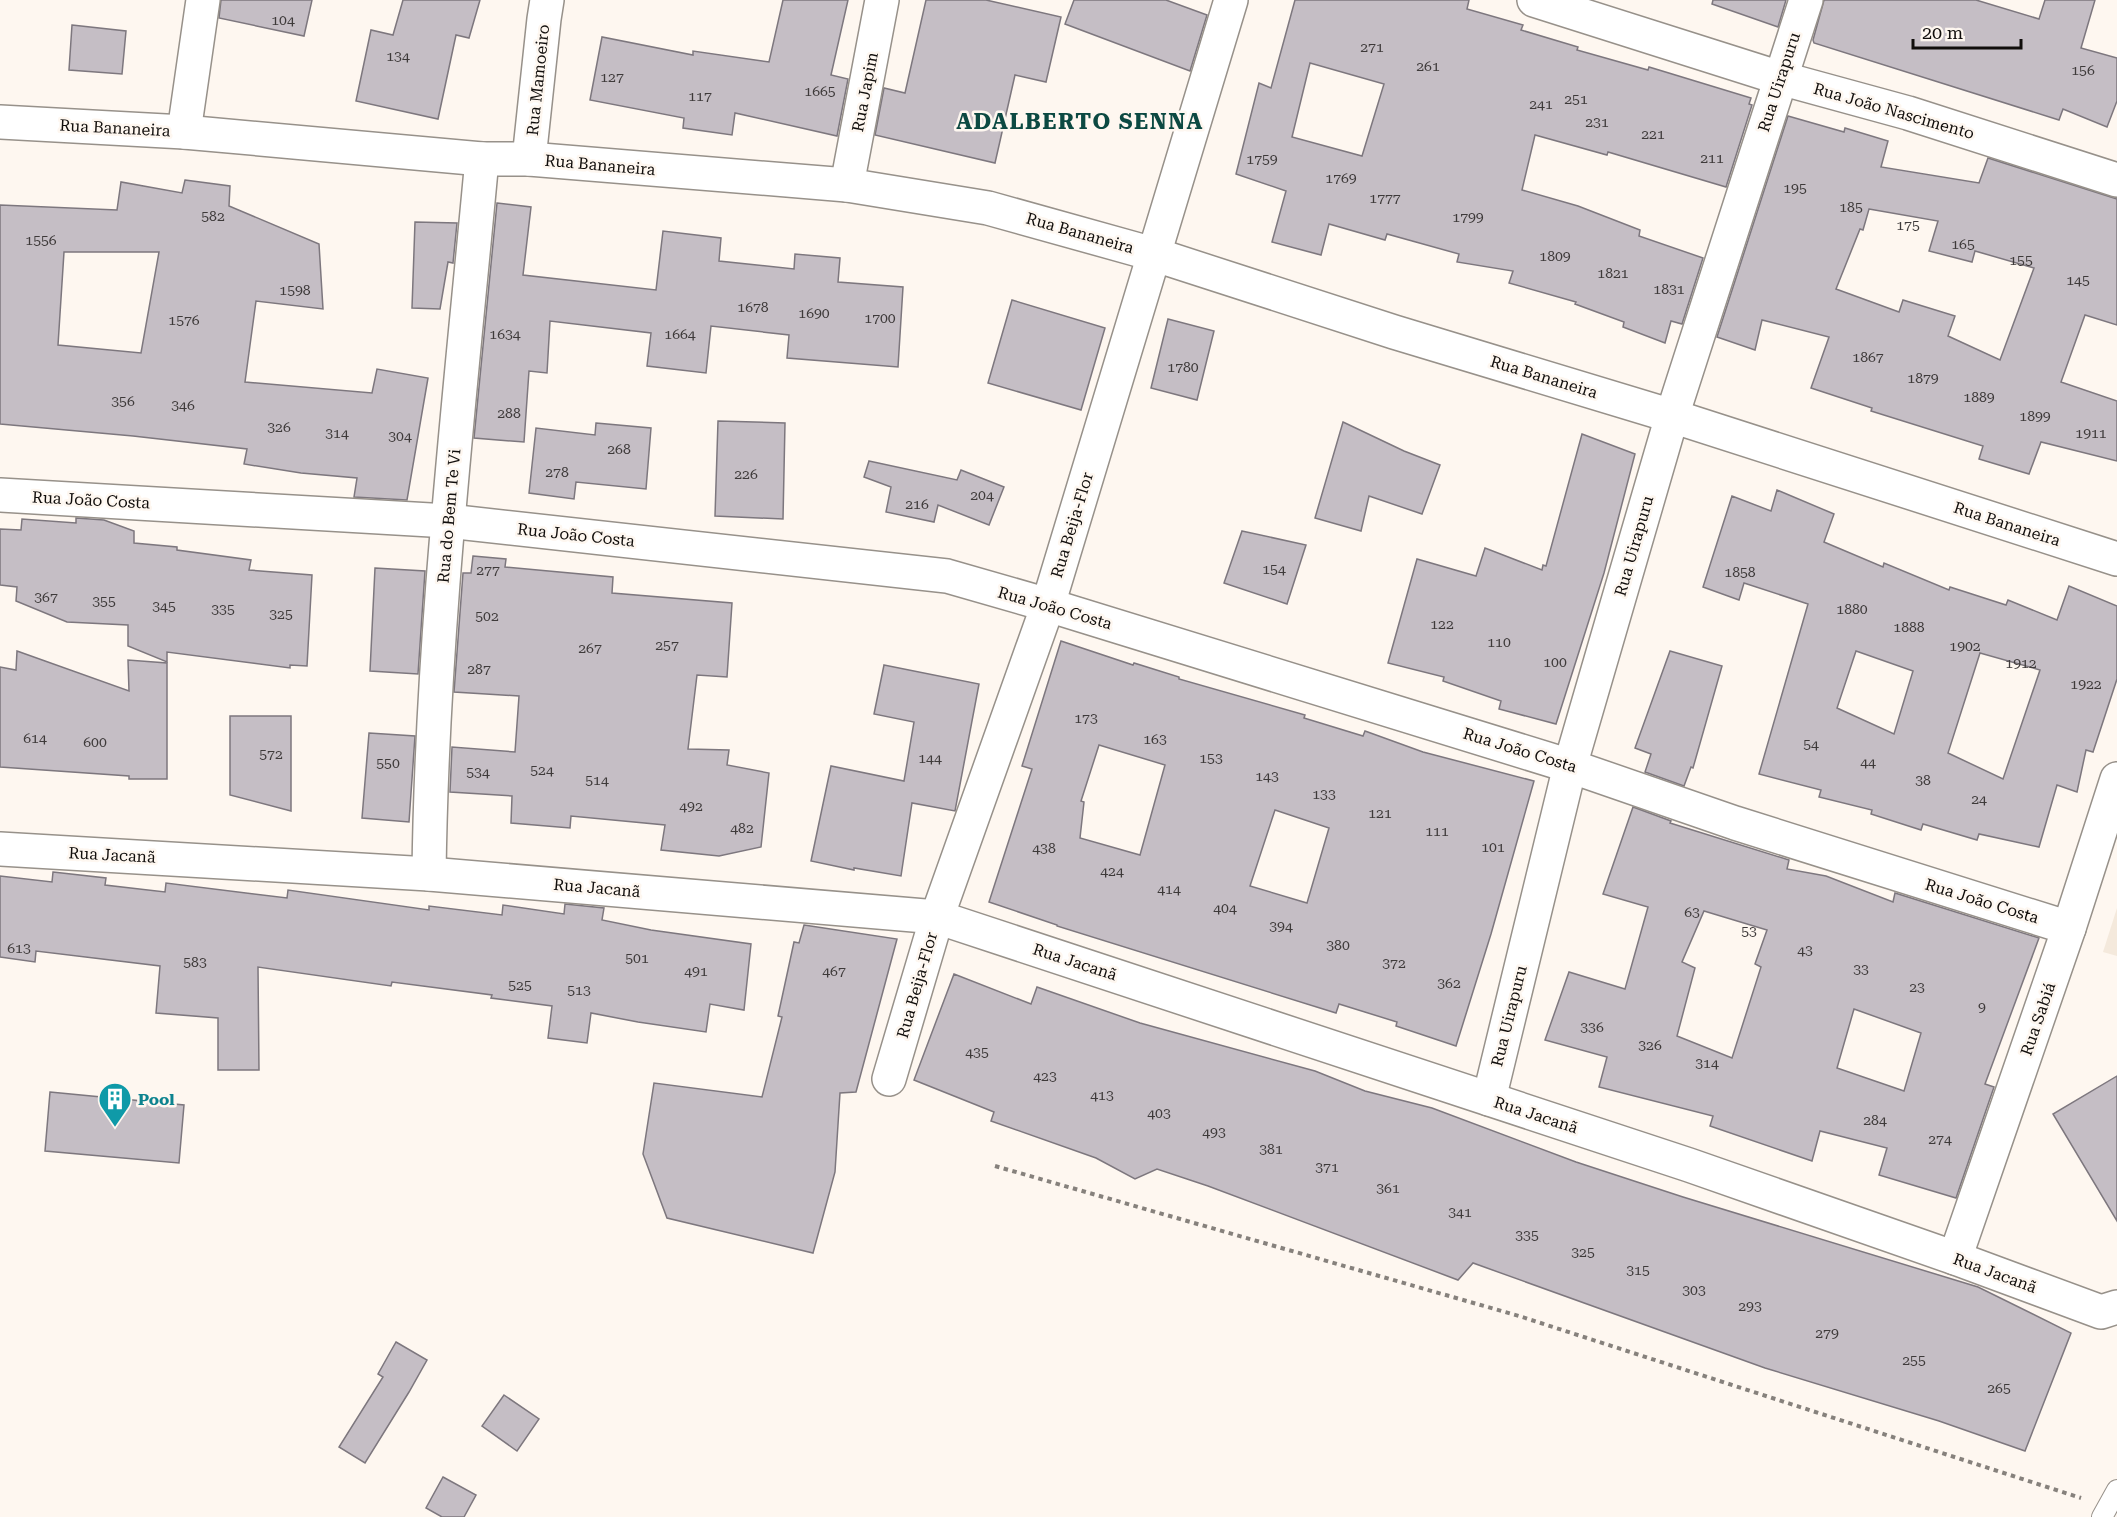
<svg xmlns="http://www.w3.org/2000/svg" width="2117" height="1517" font-family="'Roboto Serif',serif">
<style>
.built{fill:#f4e9dc}
.building{fill:#c5bec5;stroke:#7d777e;stroke-width:1.5;fill-rule:evenodd}
.lines{fill:none;stroke-linecap:round;stroke-linejoin:round}
.service-casing{stroke:#97918a;stroke-width:22}
.minor-casing{stroke:#97918a;stroke-width:36}
.tertiary-casing{stroke:#97918a;stroke-width:36}
.path{stroke:#86817c;stroke-width:4;stroke-dasharray:4.5 4.5;stroke-linecap:butt}
.service{stroke:#fff;stroke-width:20}
.minor{stroke:#fff;stroke-width:33}
.tertiary{stroke:#fff;stroke-width:33}
.labels{text-anchor:middle;dominant-baseline:central;stroke-width:5;stroke-linejoin:round;paint-order:stroke}
.number-label{font-size:14px;fill:#3e3a3a}
.street-label{font-size:16px;fill:#110e0c;stroke:#fef7f0}
.culture-label{font-size:16px;font-weight:bold;fill:#0d838f;stroke:#fef7f0;text-anchor:start}
.district-label{font-size:22px;font-weight:bold;letter-spacing:1.5px;fill:#0c4942;stroke:#fef7f0}
</style>
<rect width="100%" height="100%" fill="#fef7f0"/>
<path class="built" d="M 2117,908 L 2117,956 L 2103,952 Z"/>
<g class="building">
<path d="M 221,0 L 312,0 L 304,36 L 219,18 Z"/>
<path d="M 403,0 L 480,0 L 469,38 L 456,35 L 438,119 L 356,101 L 371,30 L 393,35 Z"/>
<path d="M 783,0 L 848,0 L 831,75 L 848,79 L 837,136 L 735,113 L 732,135 L 683,128 L 684,118 L 590,100 L 602,37 L 693,55 L 693,51 L 769,62 Z"/>
<path d="M 926,0 L 986,0 L 1061,17 L 1046,82 L 1015,75 L 995,163 L 875,135 L 884,88 L 905,93 Z"/>
<path d="M 1074,0 L 1166,0 L 1207,15 L 1190,71 L 1065,24 Z"/>
<path d="M 1295,0 L 1469,0 L 1467,9 L 1523,25 L 1521,30 L 1578,47 L 1577,50 L 1648,70 L 1649,67 L 1751,98 L 1749,104 L 1752,105 L 1726,187 L 1608,152 L 1607,155 L 1535,135 L 1522,190 L 1578,206 L 1640,230 L 1639,236 L 1703,258 L 1682,324 L 1671,321 L 1665,343 L 1623,327 L 1624,322 L 1575,304 L 1576,302 L 1509,283 L 1513,271 L 1457,262 L 1459,254 L 1387,234 L 1385,240 L 1329,224 L 1321,255 L 1272,242 L 1286,191 L 1236,174 L 1259,83 L 1271,88 ZM 1310,63 L 1384,84 L 1362,156 L 1292,137 Z"/>
<path d="M 1713,0 L 1786,0 L 1778,27 L 1712,4 Z"/>
<path d="M 1824,0 L 1976,0 L 2039,19 L 2045,0 L 2095,0 L 2081,48 L 2117,58 L 2117,101 L 2107,127 L 2063,109 L 2059,120 L 1814,43 L 1813,40 Z"/>
<path d="M 72,25 L 126,31 L 122,74 L 69,70 Z"/>
<path d="M 1788,116 L 1844,132 L 1845,128 L 1888,141 L 1881,167 L 1979,183 L 1988,158 L 2117,199 L 2117,325 L 2085,315 L 2061,382 L 2117,401 L 2117,461 L 2041,442 L 2029,474 L 1979,459 L 1983,446 L 1871,411 L 1872,408 L 1811,388 L 1829,337 L 1762,320 L 1755,350 L 1717,337 ZM 1869,209 L 1938,221 L 1929,251 L 1972,262 L 1975,251 L 2034,268 L 2000,360 L 1948,336 L 1955,316 L 1903,300 L 1899,312 L 1836,289 L 1860,229 L 1863,230 Z"/>
<path d="M 185,180 L 230,186 L 229,206 L 319,244 L 323,309 L 256,301 L 245,382 L 372,393 L 377,369 L 428,378 L 407,500 L 354,497 L 357,478 L 301,473 L 244,464 L 247,449 L 133,436 L 0,424 L 0,205 L 117,210 L 121,182 L 182,193 ZM 64,252 L 159,252 L 141,353 L 58,345 Z"/>
<path d="M 497,203 L 531,207 L 523,275 L 656,290 L 663,231 L 721,238 L 719,261 L 794,269 L 795,254 L 840,258 L 838,282 L 903,287 L 898,367 L 787,358 L 789,335 L 711,326 L 706,373 L 647,366 L 651,333 L 550,321 L 547,373 L 529,371 L 524,442 L 474,438 Z"/>
<path d="M 415,222 L 457,223 L 453,263 L 448,262 L 440,309 L 412,308 Z"/>
<path d="M 1012,300 L 1105,328 L 1081,410 L 988,383 Z"/>
<path d="M 1168,319 L 1214,331 L 1197,400 L 1151,388 Z"/>
<path d="M 718,421 L 785,423 L 783,519 L 715,516 Z"/>
<path d="M 1343,422 L 1404,451 L 1440,465 L 1422,514 L 1369,496 L 1361,531 L 1315,518 Z"/>
<path d="M 596,423 L 651,428 L 646,489 L 576,482 L 574,499 L 529,493 L 536,428 L 595,435 Z"/>
<path d="M 1582,434 L 1635,454 L 1604,573 L 1556,724 L 1499,709 L 1501,701 L 1443,681 L 1444,677 L 1388,663 L 1417,559 L 1476,576 L 1485,548 L 1542,570 L 1543,565 L 1546,566 Z"/>
<path d="M 869,461 L 957,480 L 961,470 L 1004,487 L 989,525 L 938,505 L 934,522 L 886,512 L 891,487 L 864,477 Z"/>
<path d="M 1777,490 L 1834,514 L 1824,542 L 1883,567 L 1884,563 L 1949,590 L 1950,587 L 2006,605 L 2008,600 L 2057,620 L 2069,586 L 2117,606 L 2117,679 L 2093,752 L 2086,750 L 2077,792 L 2057,785 L 2039,847 L 1979,834 L 1977,840 L 1923,824 L 1921,830 L 1871,814 L 1872,810 L 1819,797 L 1821,790 L 1759,774 L 1808,604 L 1744,583 L 1739,600 L 1703,587 L 1732,496 L 1771,511 ZM 1856,651 L 1913,671 L 1894,734 L 1837,708 ZM 1980,653 L 2040,670 L 2003,779 L 1948,753 Z"/>
<path d="M 76,518 L 104,520 L 134,531 L 134,543 L 177,547 L 177,550 L 251,560 L 249,570 L 312,575 L 307,666 L 290,665 L 290,668 L 167,652 L 167,662 L 128,646 L 128,625 L 67,622 L 16,601 L 17,587 L 0,585 L 0,529 L 21,530 L 22,519 L 76,523 Z"/>
<path d="M 1242,531 L 1306,545 L 1287,604 L 1224,583 Z"/>
<path d="M 473,556 L 506,559 L 505,567 L 613,577 L 612,593 L 732,603 L 727,677 L 697,675 L 688,749 L 729,750 L 727,765 L 769,773 L 761,847 L 719,856 L 661,850 L 665,825 L 571,816 L 570,828 L 511,823 L 512,796 L 450,792 L 452,747 L 515,752 L 519,696 L 454,692 L 463,573 L 471,573 Z"/>
<path d="M 375,568 L 425,571 L 418,674 L 370,671 Z"/>
<path d="M 1061,641 L 1133,665 L 1134,663 L 1179,677 L 1179,679 L 1305,715 L 1304,718 L 1363,736 L 1365,731 L 1423,752 L 1534,781 L 1491,934 L 1456,1046 L 1396,1026 L 1397,1022 L 1339,1004 L 1336,1013 L 1057,926 L 1057,925 L 989,902 L 1032,769 L 1022,766 ZM 1099,745 L 1165,765 L 1140,855 L 1080,838 L 1084,802 L 1081,801 ZM 1275,810 L 1329,828 L 1307,903 L 1250,886 Z"/>
<path d="M 17,651 L 129,691 L 128,660 L 167,663 L 167,779 L 129,779 L 129,776 L 0,767 L 0,667 L 16,670 Z"/>
<path d="M 1670,651 L 1722,666 L 1693,768 L 1691,767 L 1684,786 L 1645,772 L 1651,754 L 1635,748 Z"/>
<path d="M 884,665 L 979,684 L 955,811 L 912,803 L 901,876 L 854,868 L 854,870 L 811,861 L 831,766 L 904,781 L 914,722 L 874,714 Z"/>
<path d="M 230,716 L 291,716 L 291,811 L 230,795 Z"/>
<path d="M 369,733 L 415,736 L 409,822 L 362,818 Z"/>
<path d="M 1633,807 L 1671,821 L 1670,823 L 1789,860 L 1787,869 L 1826,876 L 1893,902 L 1895,893 L 2039,938 L 1985,1084 L 1994,1087 L 1956,1198 L 1879,1175 L 1887,1148 L 1820,1131 L 1812,1161 L 1710,1126 L 1713,1116 L 1599,1087 L 1607,1057 L 1545,1040 L 1569,972 L 1625,989 L 1648,907 L 1603,894 ZM 1704,911 L 1767,930 L 1755,964 L 1761,967 L 1732,1058 L 1677,1036 L 1695,968 L 1682,962 ZM 1854,1009 L 1921,1033 L 1904,1091 L 1837,1068 Z"/>
<path d="M 53,872 L 106,878 L 105,885 L 165,892 L 166,883 L 287,898 L 288,890 L 429,910 L 429,906 L 502,915 L 503,905 L 564,914 L 565,904 L 604,908 L 602,920 L 651,930 L 751,944 L 744,1010 L 710,1004 L 706,1032 L 638,1022 L 591,1013 L 587,1043 L 548,1038 L 552,1006 L 491,998 L 492,995 L 392,982 L 391,986 L 258,967 L 259,1070 L 218,1070 L 218,1018 L 156,1013 L 160,966 L 36,951 L 35,962 L 0,957 L 0,876 L 52,882 Z"/>
<path d="M 804,925 L 897,939 L 856,1092 L 840,1093 L 835,1172 L 813,1253 L 667,1218 L 643,1154 L 654,1083 L 762,1097 L 782,1017 L 778,1016 L 794,942 L 799,943 Z"/>
<path d="M 954,974 L 1031,1004 L 1037,987 L 1140,1023 L 1315,1071 L 1365,1091 L 1432,1108 L 1576,1162 L 1683,1197 L 1978,1287 L 2071,1333 L 2025,1451 L 1939,1421 L 1765,1368 L 1473,1263 L 1458,1280 L 1208,1186 L 1157,1169 L 1135,1179 L 1096,1158 L 991,1121 L 994,1112 L 914,1080 Z"/>
<path d="M 2117,1076 L 2117,1221 L 2053,1114 Z"/>
<path d="M 50,1092 L 184,1105 L 179,1163 L 45,1151 Z"/>
<path d="M 396,1342 L 427,1360 L 409,1392 L 365,1463 L 339,1447 L 383,1377 L 378,1374 Z"/>
<path d="M 504,1395 L 539,1419 L 517,1451 L 482,1426 Z"/>
<path d="M 443,1477 L 476,1495 L 464,1517 L 442,1517 L 426,1508 Z"/>
</g>
<g class="lines">
<g class="service-casing">
<path id="service" d="M 2102,1517 L 2117,1490"/>
</g>
<g class="minor-casing">
<g id="minor">
<path d="M 1534,0 L 1780,78 L 1908,113 L 2117,180"/>
<path d="M 184,132 L 203,0"/>
<path d="M 529,159 L 544,19 L 547,0"/>
<path d="M 847,185 L 882,0"/>
<path d="M 0,495 L 448,521 L 947,576 L 1048,605 L 1570,766 L 1735,823 L 2069,928"/>
<path d="M 0,849 L 429,874 L 937,917 L 1689,1165 L 1955,1258 L 2101,1312 L 2117,1307"/>
<path d="M 429,874 C 432,635 460,397 482,159"/>
<path d="M 889,1079 L 937,917 L 1048,605 L 1231,0"/>
<path d="M 1489,1099 L 1570,766 L 1672,416 L 1806,0"/>
<path d="M 1955,1258 L 2069,928 L 2117,779"/>
</g>
</g>
<g class="tertiary-casing">
<path id="tertiary" d="M 0,122 L 184,132 L 482,159 L 529,159 L 847,185 L 988,208 L 1153,254 L 1394,332 L 1672,416 L 2117,559"/>
</g>
<path class="path" d="M 995,1166 L 1519,1316 L 2081,1498"/>
<use href="#service" class="service"/>
<use href="#minor" class="minor"/>
<use href="#tertiary" class="tertiary"/>
</g>
<defs>
<g id="building-pin" transform="scale(1.725)"><path d="M0 17L-7.5 6A9.5 9.5 0 1 1 7.5 6Z" fill="#0f9aa8" stroke="#fef7f0"/><path d="M-4-6H4V6H1V3H-1V6H-4ZM-2.5-4.3h1.7v1.8h-1.7ZM.8-4.3h1.7v1.8H.8ZM-2.5-1h1.7V.8h-1.7ZM.8-1h1.7V.8H.8Z" fill="#fff"/></g>
</defs>
<g fill-rule="evenodd">
<use href="#building-pin" x="115" y="1099"/>
</g>
<g class="labels">
<g class="number-label">
<text x="283" y="20">104</text>
<text x="1372" y="47">271</text>
<text x="398" y="56">134</text>
<text x="1428" y="66">261</text>
<text x="2083" y="70">156</text>
<text x="612" y="77">127</text>
<text x="820" y="91">1665</text>
<text x="700" y="96">117</text>
<text x="1576" y="99">251</text>
<text x="1541" y="104">241</text>
<text x="1597" y="122">231</text>
<text x="1653" y="134">221</text>
<text x="1712" y="158">211</text>
<text x="1262" y="159">1759</text>
<text x="1341" y="178">1769</text>
<text x="1795" y="188">195</text>
<text x="1385" y="198">1777</text>
<text x="1851" y="207">185</text>
<text x="213" y="216">582</text>
<text x="1468" y="217">1799</text>
<text x="1908" y="225">175</text>
<text x="41" y="240">1556</text>
<text x="1963" y="244">165</text>
<text x="1555" y="256">1809</text>
<text x="2021" y="260">155</text>
<text x="1613" y="273">1821</text>
<text x="2078" y="280">145</text>
<text x="1669" y="289">1831</text>
<text x="295" y="290">1598</text>
<text x="753" y="307">1678</text>
<text x="814" y="313">1690</text>
<text x="880" y="318">1700</text>
<text x="184" y="320">1576</text>
<text x="505" y="334">1634</text>
<text x="680" y="334">1664</text>
<text x="1868" y="357">1867</text>
<text x="1183" y="367">1780</text>
<text x="1923" y="378">1879</text>
<text x="1979" y="397">1889</text>
<text x="123" y="401">356</text>
<text x="183" y="405">346</text>
<text x="509" y="413">288</text>
<text x="2035" y="416">1899</text>
<text x="279" y="427">326</text>
<text x="337" y="433">314</text>
<text x="2091" y="433">1911</text>
<text x="400" y="436">304</text>
<text x="619" y="449">268</text>
<text x="557" y="472">278</text>
<text x="746" y="474">226</text>
<text x="982" y="495">204</text>
<text x="917" y="504">216</text>
<text x="1274" y="569">154</text>
<text x="488" y="570">277</text>
<text x="1740" y="572">1858</text>
<text x="46" y="597">367</text>
<text x="104" y="601">355</text>
<text x="164" y="606">345</text>
<text x="223" y="609">335</text>
<text x="1852" y="609">1880</text>
<text x="281" y="614">325</text>
<text x="487" y="616">502</text>
<text x="1442" y="624">122</text>
<text x="1909" y="627">1888</text>
<text x="1499" y="642">110</text>
<text x="667" y="645">257</text>
<text x="1965" y="646">1902</text>
<text x="590" y="648">267</text>
<text x="1555" y="662">100</text>
<text x="2021" y="663">1912</text>
<text x="479" y="669">287</text>
<text x="2086" y="684">1922</text>
<text x="1086" y="718">173</text>
<text x="35" y="738">614</text>
<text x="1155" y="739">163</text>
<text x="95" y="742">600</text>
<text x="1811" y="744">54</text>
<text x="271" y="754">572</text>
<text x="930" y="758">144</text>
<text x="1211" y="758">153</text>
<text x="1868" y="762">44</text>
<text x="388" y="763">550</text>
<text x="542" y="770">524</text>
<text x="478" y="772">534</text>
<text x="1267" y="776">143</text>
<text x="597" y="780">514</text>
<text x="1923" y="780">38</text>
<text x="1324" y="794">133</text>
<text x="1979" y="799">24</text>
<text x="691" y="806">492</text>
<text x="1380" y="813">121</text>
<text x="742" y="828">482</text>
<text x="1437" y="831">111</text>
<text x="1493" y="847">101</text>
<text x="1044" y="848">438</text>
<text x="1112" y="871">424</text>
<text x="1169" y="889">414</text>
<text x="1225" y="908">404</text>
<text x="1692" y="912">63</text>
<text x="1281" y="926">394</text>
<text x="1749" y="931">53</text>
<text x="1338" y="945">380</text>
<text x="19" y="948">613</text>
<text x="1805" y="950">43</text>
<text x="637" y="958">501</text>
<text x="195" y="962">583</text>
<text x="1394" y="963">372</text>
<text x="1861" y="969">33</text>
<text x="696" y="971">491</text>
<text x="834" y="971">467</text>
<text x="1449" y="983">362</text>
<text x="520" y="985">525</text>
<text x="1917" y="987">23</text>
<text x="579" y="990">513</text>
<text x="1982" y="1007">9</text>
<text x="1592" y="1027">336</text>
<text x="1650" y="1045">326</text>
<text x="977" y="1052">435</text>
<text x="1707" y="1063">314</text>
<text x="1045" y="1076">423</text>
<text x="1102" y="1095">413</text>
<text x="1159" y="1113">403</text>
<text x="1875" y="1120">284</text>
<text x="1214" y="1132">493</text>
<text x="1940" y="1139">274</text>
<text x="1271" y="1149">381</text>
<text x="1327" y="1167">371</text>
<text x="1388" y="1188">361</text>
<text x="1460" y="1212">341</text>
<text x="1527" y="1235">335</text>
<text x="1583" y="1252">325</text>
<text x="1638" y="1270">315</text>
<text x="1694" y="1290">303</text>
<text x="1750" y="1306">293</text>
<text x="1827" y="1333">279</text>
<text x="1914" y="1360">255</text>
<text x="1999" y="1388">265</text>
</g>
<g class="street-label">
<text transform="translate(538 80) rotate(-84)">Rua Mamoeiro</text>
<text transform="translate(1779 82) rotate(-72)">Rua Uirapuru</text>
<text transform="translate(865 92) rotate(-79)">Rua Japim</text>
<text transform="translate(1894 111) rotate(16)">Rua João Nascimento</text>
<text transform="translate(115 128) rotate(3)">Rua Bananeira</text>
<text transform="translate(600 165) rotate(5)">Rua Bananeira</text>
<text transform="translate(1080 233) rotate(16)">Rua Bananeira</text>
<text transform="translate(1544 377) rotate(17)">Rua Bananeira</text>
<text transform="translate(91 500) rotate(3)">Rua João Costa</text>
<text transform="translate(449 516) rotate(-85)">Rua do Bem Te Vi</text>
<text transform="translate(2007 524) rotate(18)">Rua Bananeira</text>
<text transform="translate(1072 525) rotate(-73)">Rua Beija-Flor</text>
<text transform="translate(576 535) rotate(6)">Rua João Costa</text>
<text transform="translate(1634 546) rotate(-74)">Rua Uirapuru</text>
<text transform="translate(1055 608) rotate(16)">Rua João Costa</text>
<text transform="translate(1520 750) rotate(17)">Rua João Costa</text>
<text transform="translate(112 855) rotate(3)">Rua Jacanã</text>
<text transform="translate(597 888) rotate(5)">Rua Jacanã</text>
<text transform="translate(1982 901) rotate(17)">Rua João Costa</text>
<text transform="translate(1075 962) rotate(18)">Rua Jacanã</text>
<text transform="translate(917 985) rotate(-74)">Rua Beija-Flor</text>
<text transform="translate(1509 1016) rotate(-76)">Rua Uirapuru</text>
<text transform="translate(2038 1019) rotate(-71)">Rua Sabiá</text>
<text transform="translate(1536 1115) rotate(18)">Rua Jacanã</text>
<text transform="translate(1995 1273) rotate(20)">Rua Jacanã</text>
</g>
<g class="culture-label">
<text x="138" y="1099">Pool</text>
</g>
<g class="district-label">
<text x="1080" y="121">ADALBERTO SENNA</text>
</g>
</g>
<path d="M1913 39v9h108v-9" fill="none" stroke="#110e0c" stroke-width="3"/>
<text x="1922" y="39" font-size="18" fill="#110e0c" stroke="#fef7f0" stroke-width="4.5" paint-order="stroke">20 m</text>
</svg>
